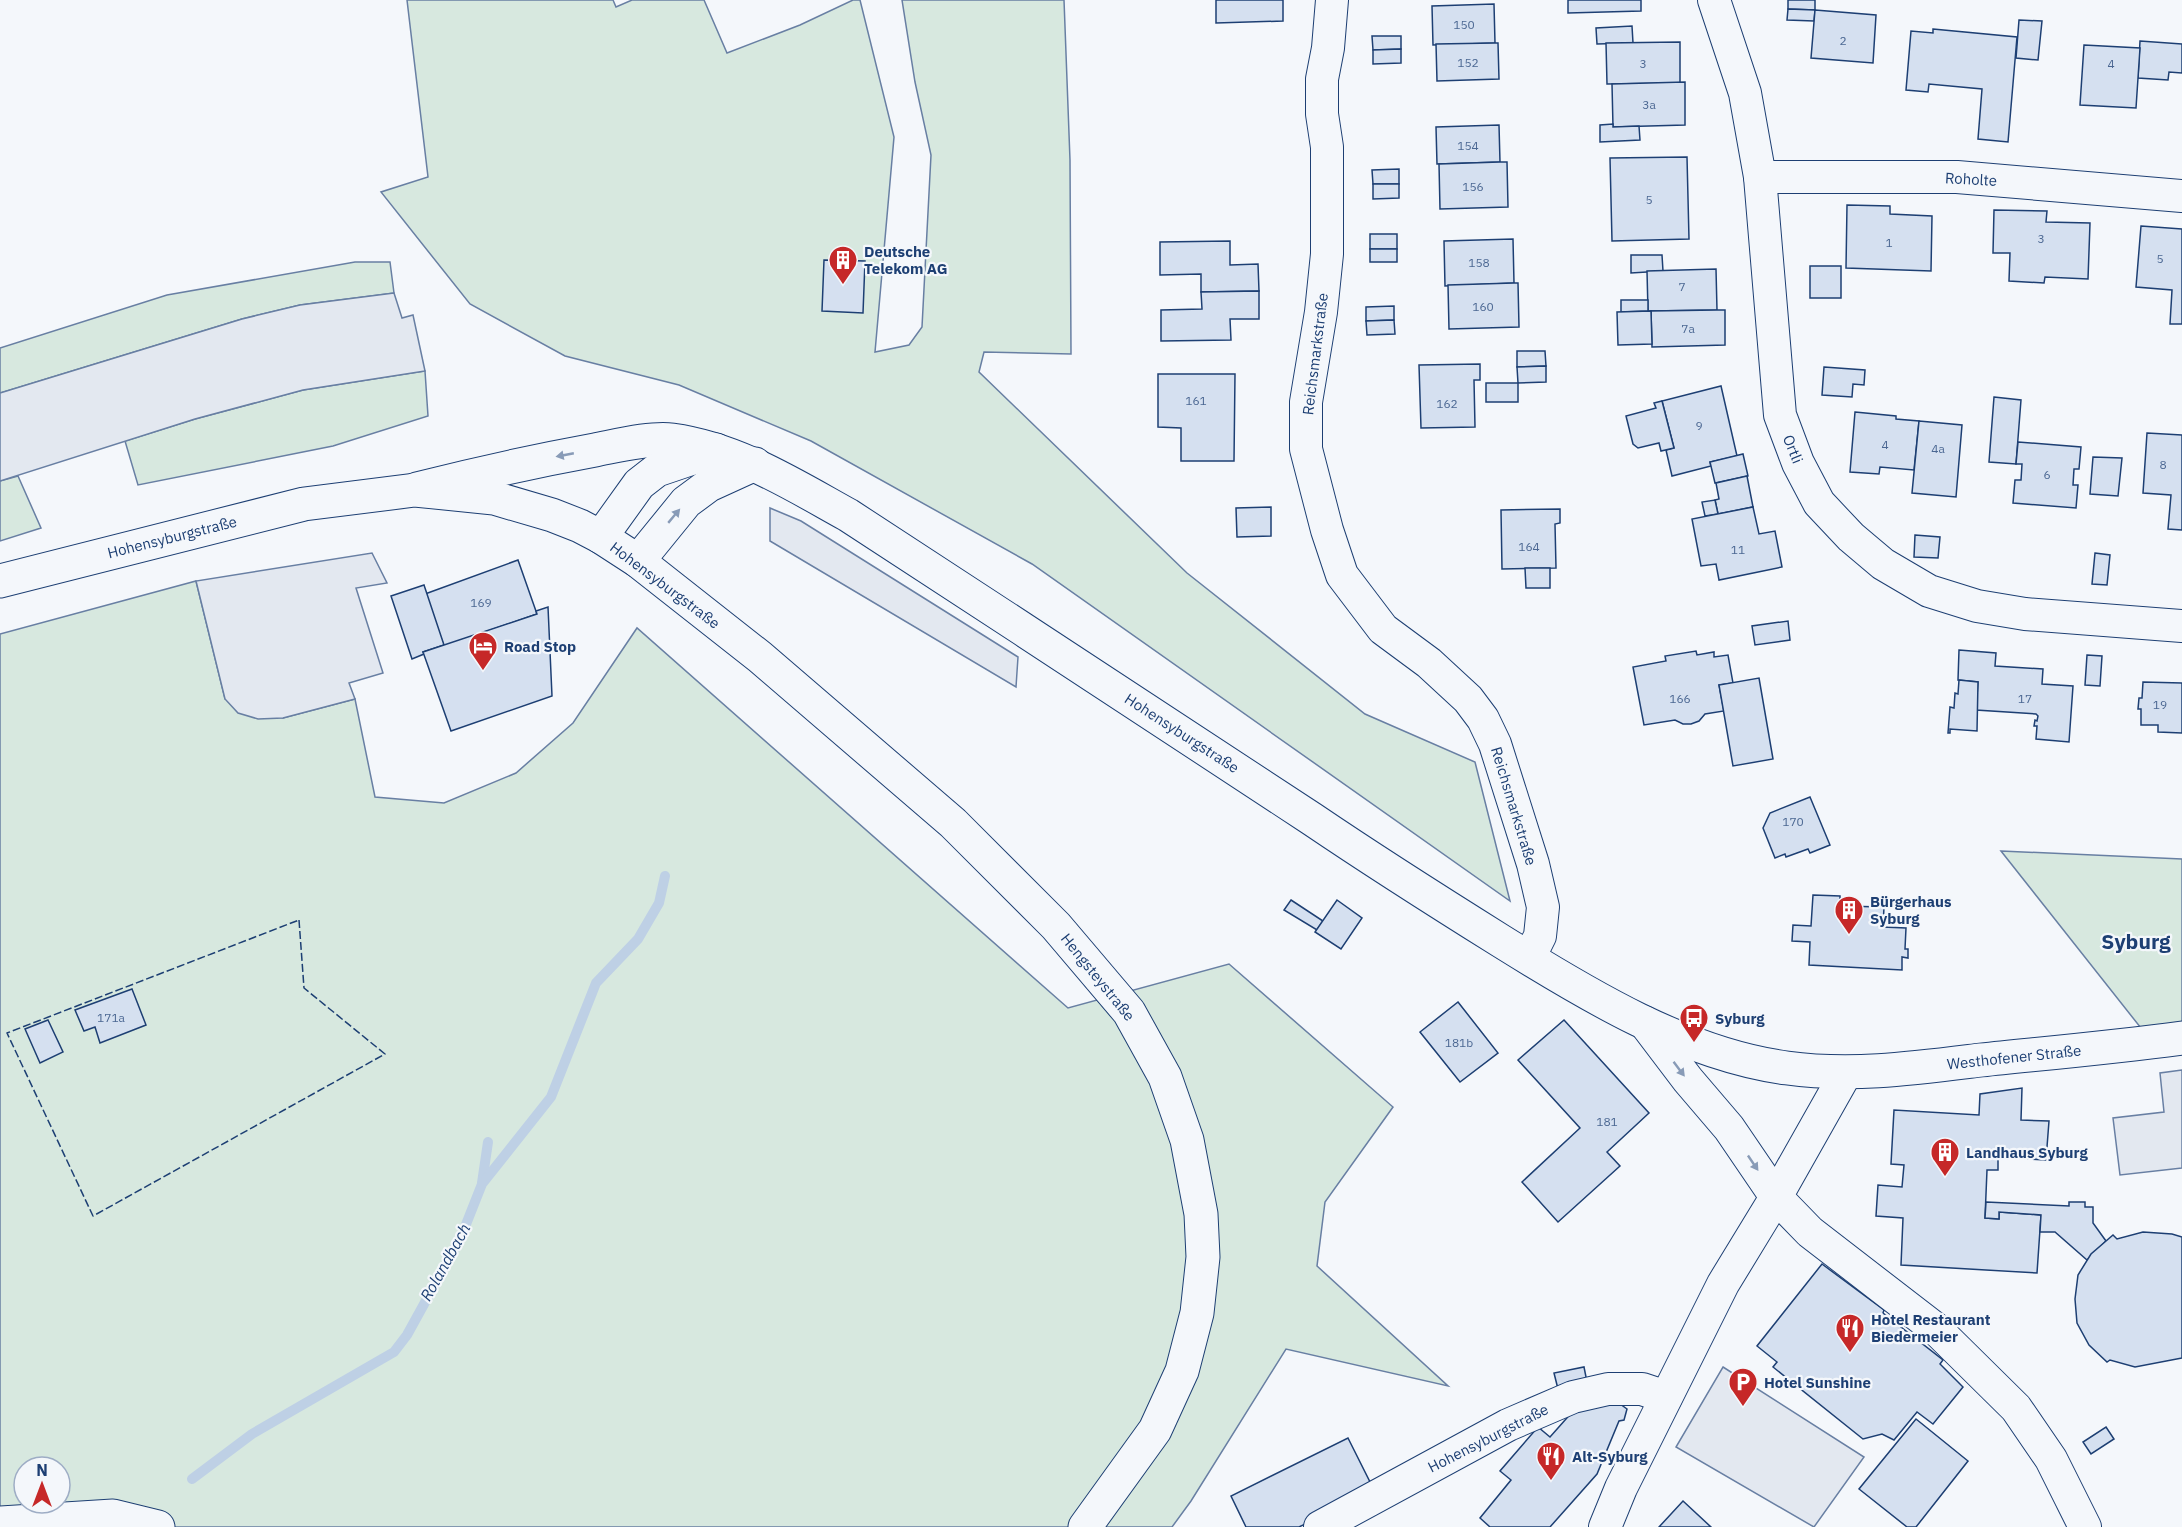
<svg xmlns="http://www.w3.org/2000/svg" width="2182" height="1527" font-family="'IBM Plex Sans',sans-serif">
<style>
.green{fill:#d7e8df;stroke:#687fa3;stroke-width:1.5;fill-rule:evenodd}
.parking{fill:#e3e8f0;stroke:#687fa3;stroke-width:1.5}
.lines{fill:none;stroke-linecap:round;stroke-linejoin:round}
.stream{stroke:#bed0e5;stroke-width:10}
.building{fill:#d5e0f0;stroke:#1d3f73;stroke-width:1.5}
.minor-casing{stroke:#1d3f73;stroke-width:34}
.tertiary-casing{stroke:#1d3f73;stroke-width:35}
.secondary-casing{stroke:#1d3f73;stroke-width:35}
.minor{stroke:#f4f7fb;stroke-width:32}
.tertiary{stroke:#f4f7fb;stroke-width:33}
.secondary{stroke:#f4f7fb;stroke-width:33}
.fence{stroke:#1d3f73;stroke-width:1.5;stroke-dasharray:8 3;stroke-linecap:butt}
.oneway{fill:#889bb7}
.labels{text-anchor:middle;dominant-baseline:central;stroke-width:4.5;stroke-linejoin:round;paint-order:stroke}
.number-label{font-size:12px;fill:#4b6792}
.street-label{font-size:15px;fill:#1d3f73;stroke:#f4f7fb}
.poi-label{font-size:15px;font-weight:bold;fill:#1d3f73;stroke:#f4f7fb;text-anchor:start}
.water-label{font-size:16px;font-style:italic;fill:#1d3f73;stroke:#f4f7fb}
.district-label{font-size:21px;font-weight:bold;fill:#1d3f73;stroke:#f4f7fb}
</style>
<rect width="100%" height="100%" fill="#f4f7fb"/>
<g class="green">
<path d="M 407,0 L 613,0 L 616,7 L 632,0 L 704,0 L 727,53 L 800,25 L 853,0 L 860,0 L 894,137 L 875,352 L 909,345 L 922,327 L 931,155 L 915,82 L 902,0 L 1064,0 L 1070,160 L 1071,354 L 984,352 L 979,372 L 1187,573 L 1365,714 L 1475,762 L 1510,901 L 1032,564 L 811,441 L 679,385 L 565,356 L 470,304 L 381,192 L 428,177 Z"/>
<path d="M 355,262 L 390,262 L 394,293 L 300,305 L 242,319 L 0,393 L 0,348 L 167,295 Z"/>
<path d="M 425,371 L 428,416 L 333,446 L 138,485 L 125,441 L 195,419 L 303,390 Z"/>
<path d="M 18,476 L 41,528 L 0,541 L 0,481 Z"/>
<path d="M 196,581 L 225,699 L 283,718 L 355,699 L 375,797 L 444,803 L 516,773 L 573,723 L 637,628 L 1068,1008 L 1229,964 L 1393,1107 L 1325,1202 L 1317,1266 L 1448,1386 L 1286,1349 L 1191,1501 L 1172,1527 L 0,1527 L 0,634 ZM 24,1467 L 60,1467 L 60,1503 L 24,1503 Z"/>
<path d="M 2001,851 L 2182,859 L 2182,1038 L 2152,1042 Z"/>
</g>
<g class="parking">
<path d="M 394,293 L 402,318 L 413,315 L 425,371 L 303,390 L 195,419 L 0,481 L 0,393 L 242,319 L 300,305 Z"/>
<path d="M 770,508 L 801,521 L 1018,657 L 1016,687 L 770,541 Z"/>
<path d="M 372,553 L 387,583 L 356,588 L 383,673 L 349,683 L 355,699 L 283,718 L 258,719 L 238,713 L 225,699 L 196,581 Z"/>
<path d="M 2182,1070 L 2182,1168 L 2120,1175 L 2113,1118 L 2164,1112 L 2160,1073 Z"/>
<path d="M 1723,1367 L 1864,1457 L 1814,1527 L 1676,1447 Z"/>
</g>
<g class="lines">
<g class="stream">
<path d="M 482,1183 L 488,1142"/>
<path d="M 192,1479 L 252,1434 L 394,1352 L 407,1335 L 461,1237 L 482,1184 L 551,1097 L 596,983 L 638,939 L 659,903 L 665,876"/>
</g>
</g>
<g class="building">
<path d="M 1216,0 L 1283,0 L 1283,21 L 1216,23 Z"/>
<path d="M 1568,0 L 1641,0 L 1641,11 L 1568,13 Z"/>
<path d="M 1788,0 L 1815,0 L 1815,10 L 1788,9 Z"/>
<path d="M 1494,4 L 1495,43 L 1433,45 L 1432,6 Z"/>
<path d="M 1788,9 L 1815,10 L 1814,21 L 1787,20 Z"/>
<path d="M 1815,10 L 1876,15 L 1873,63 L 1811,58 Z"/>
<path d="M 2019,20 L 2042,21 L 2038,60 L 2016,58 Z"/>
<path d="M 1632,26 L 1633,43 L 1597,44 L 1596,28 Z"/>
<path d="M 1933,29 L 2017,37 L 2008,142 L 1978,139 L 1982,89 L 1929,84 L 1928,92 L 1906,90 L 1911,31 L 1933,33 Z"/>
<path d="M 1372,36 L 1401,36 L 1401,49 L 1373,50 Z"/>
<path d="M 2140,41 L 2182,44 L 2182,73 L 2169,72 L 2168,80 L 2138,78 Z"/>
<path d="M 1680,42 L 1680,83 L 1607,84 L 1606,43 Z"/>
<path d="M 1495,43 L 1498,43 L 1499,79 L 1437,81 L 1436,44 Z"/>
<path d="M 2084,45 L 2140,48 L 2136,108 L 2080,105 Z"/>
<path d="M 1401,49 L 1401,63 L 1373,64 L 1373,50 Z"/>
<path d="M 1685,82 L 1685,125 L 1613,127 L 1612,84 Z"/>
<path d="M 1613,124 L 1613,127 L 1639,126 L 1640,140 L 1600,142 L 1600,125 Z"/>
<path d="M 1499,125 L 1500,162 L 1437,164 L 1436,127 Z"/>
<path d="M 1687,157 L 1689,239 L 1612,241 L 1610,158 Z"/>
<path d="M 1500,162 L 1507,162 L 1508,207 L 1440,209 L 1439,164 Z"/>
<path d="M 1399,169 L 1399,184 L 1373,184 L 1372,170 Z"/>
<path d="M 1373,184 L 1399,184 L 1399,198 L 1373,199 Z"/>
<path d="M 1847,205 L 1890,206 L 1890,214 L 1932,216 L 1931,271 L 1846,268 Z"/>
<path d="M 1994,210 L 2047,211 L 2046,222 L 2090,223 L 2088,279 L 2045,277 L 2044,283 L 2009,281 L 2010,253 L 1993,253 Z"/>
<path d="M 2141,226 L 2182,229 L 2182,324 L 2170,324 L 2172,290 L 2136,287 Z"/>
<rect x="1370" y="234" width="27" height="15"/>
<path d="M 1513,239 L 1514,283 L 1445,286 L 1444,241 Z"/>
<path d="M 1230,241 L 1230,265 L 1258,264 L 1259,291 L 1201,292 L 1201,274 L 1160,275 L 1160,242 Z"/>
<rect x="1370" y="249" width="27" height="13"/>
<path d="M 1631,255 L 1662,255 L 1663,271 L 1631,273 Z"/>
<path d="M 824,260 L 865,261 L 863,313 L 822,311 Z"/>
<rect x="1810" y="266" width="31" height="32"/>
<path d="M 1716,269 L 1717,310 L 1648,311 L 1647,271 Z"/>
<path d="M 1514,283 L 1518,283 L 1519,327 L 1449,329 L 1448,285 Z"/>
<path d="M 1259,291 L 1259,319 L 1230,319 L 1231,340 L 1161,341 L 1161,310 L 1202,309 L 1201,292 Z"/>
<path d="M 1621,300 L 1648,300 L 1648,311 L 1621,312 Z"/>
<path d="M 1394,306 L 1394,320 L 1366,321 L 1366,307 Z"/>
<path d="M 1717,310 L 1725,310 L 1725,345 L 1652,347 L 1651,311 Z"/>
<path d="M 1651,311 L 1652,344 L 1618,345 L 1617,312 Z"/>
<path d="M 1394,320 L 1395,334 L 1367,335 L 1366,321 Z"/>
<path d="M 1517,351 L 1545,351 L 1546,366 L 1517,367 Z"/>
<path d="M 1480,364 L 1480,380 L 1474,380 L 1475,427 L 1421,428 L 1419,365 Z"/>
<path d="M 1546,366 L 1546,382 L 1518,383 L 1517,367 Z"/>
<path d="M 1824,367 L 1865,370 L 1864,385 L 1853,384 L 1852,397 L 1822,395 Z"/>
<path d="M 1158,374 L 1235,374 L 1234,461 L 1181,461 L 1181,428 L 1158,427 Z"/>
<rect x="1486" y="383" width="32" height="19"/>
<path d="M 1721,386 L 1737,456 L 1710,462 L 1711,466 L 1672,476 L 1666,450 L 1674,448 L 1662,401 Z"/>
<path d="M 1994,397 L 2021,400 L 2016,464 L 1989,462 Z"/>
<path d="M 1662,401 L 1674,448 L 1661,451 L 1659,443 L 1638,448 L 1633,444 L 1626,416 L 1656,408 L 1654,403 Z"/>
<path d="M 1855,412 L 1896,416 L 1896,419 L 1919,421 L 1914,470 L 1880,467 L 1879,474 L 1850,472 Z"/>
<path d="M 1919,421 L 1962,425 L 1956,497 L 1912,493 Z"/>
<path d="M 2147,433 L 2182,435 L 2182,530 L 2168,529 L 2171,495 L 2143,493 Z"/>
<path d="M 2018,442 L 2081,447 L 2079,469 L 2074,469 L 2073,485 L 2078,485 L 2076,508 L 2013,503 L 2015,480 L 2021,480 L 2022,464 L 2016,464 Z"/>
<path d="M 1743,454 L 1748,476 L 1715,483 L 1710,462 Z"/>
<path d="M 2093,457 L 2122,458 L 2118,496 L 2090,494 Z"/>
<path d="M 1747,476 L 1753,507 L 1718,514 L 1715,500 L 1719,499 L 1716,483 Z"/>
<path d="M 1715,500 L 1718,514 L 1705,516 L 1702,502 Z"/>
<path d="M 1271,507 L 1271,536 L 1237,537 L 1236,508 Z"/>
<path d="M 1753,507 L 1759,534 L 1775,531 L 1782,567 L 1719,580 L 1716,564 L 1701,566 L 1692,519 Z"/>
<path d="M 1560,509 L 1560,523 L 1555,524 L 1556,568 L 1502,569 L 1501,510 Z"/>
<path d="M 1915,535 L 1940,537 L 1938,558 L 1914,557 Z"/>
<path d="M 2095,553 L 2110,555 L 2107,585 L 2092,584 Z"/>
<path d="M 518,560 L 537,614 L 444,646 L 425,594 Z"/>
<path d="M 1525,568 L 1550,568 L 1550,588 L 1526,588 Z"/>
<path d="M 424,585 L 444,645 L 423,652 L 424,654 L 412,659 L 391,596 Z"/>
<path d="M 548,607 L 552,696 L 451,731 L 423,652 L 537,614 L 536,611 Z"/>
<path d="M 1788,621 L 1790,640 L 1755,645 L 1752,626 Z"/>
<path d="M 1959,650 L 1996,653 L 1995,666 L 2043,669 L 2042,684 L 2073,686 L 2069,742 L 2036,739 L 2037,726 L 2034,726 L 2035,720 L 2037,721 L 2038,716 L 2036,714 L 1976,710 L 1978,682 L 1958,680 Z"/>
<path d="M 1696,651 L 1697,655 L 1714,652 L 1714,657 L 1728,655 L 1733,683 L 1719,685 L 1724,711 L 1705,714 L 1699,721 L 1691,724 L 1683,724 L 1675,720 L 1644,725 L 1633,667 L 1666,661 L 1665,656 Z"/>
<path d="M 2087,655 L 2102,656 L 2100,686 L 2085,685 Z"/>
<path d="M 1759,678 L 1773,759 L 1733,766 L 1719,685 Z"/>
<path d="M 1959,680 L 1978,682 L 1977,731 L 1950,729 L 1950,733 L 1948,733 L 1950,707 L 1954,708 L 1955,693 L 1958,694 Z"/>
<path d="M 2143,682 L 2182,683 L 2182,733 L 2158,732 L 2158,725 L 2141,725 L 2141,709 L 2138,709 L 2139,698 L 2142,698 Z"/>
<path d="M 1810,797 L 1830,845 L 1810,853 L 1808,849 L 1786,857 L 1785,854 L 1775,858 L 1763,828 L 1770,813 Z"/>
<path d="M 1813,895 L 1840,896 L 1840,906 L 1884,907 L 1883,927 L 1906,928 L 1905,949 L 1908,949 L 1908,958 L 1902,957 L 1902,970 L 1809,965 L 1810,942 L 1792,941 L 1793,925 L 1811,926 Z"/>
<path d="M 1291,900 L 1323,921 L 1317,930 L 1284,910 Z"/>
<path d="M 1337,900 L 1362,918 L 1341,949 L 1315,932 Z"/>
<path d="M 132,989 L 146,1025 L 100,1043 L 95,1027 L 84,1031 L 75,1010 Z"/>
<path d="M 1458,1002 L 1498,1053 L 1460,1082 L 1420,1032 Z"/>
<path d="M 48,1020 L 63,1052 L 40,1063 L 25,1029 Z"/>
<path d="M 1564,1020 L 1649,1113 L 1607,1152 L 1620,1166 L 1558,1222 L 1522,1182 L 1580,1128 L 1518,1060 Z"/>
<path d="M 2022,1088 L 2021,1120 L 2049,1121 L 2046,1160 L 1998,1157 L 1998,1170 L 1987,1170 L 1985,1218 L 1999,1219 L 1999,1212 L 2041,1215 L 2037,1273 L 1901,1265 L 1903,1218 L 1876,1216 L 1878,1185 L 1902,1187 L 1904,1165 L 1891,1164 L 1894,1110 L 1979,1115 L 1980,1094 Z"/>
<path d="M 1986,1202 L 2069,1206 L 2069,1202 L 2085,1202 L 2085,1207 L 2093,1207 L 2093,1223 L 2106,1241 L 2087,1260 L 2055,1232 L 2040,1232 L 2041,1215 L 1999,1212 L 1999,1219 L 1985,1218 Z"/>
<path d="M 2143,1232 L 2172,1234 L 2182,1237 L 2182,1358 L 2135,1367 L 2110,1360 L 2107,1362 L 2089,1345 L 2077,1323 L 2075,1299 L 2078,1275 L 2091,1254 L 2113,1235 L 2117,1239 Z"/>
<path d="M 1822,1264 L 1884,1310 L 1883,1313 L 1943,1360 L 1940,1364 L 1963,1387 L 1933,1424 L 1917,1412 L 1894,1440 L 1882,1434 L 1863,1439 L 1773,1367 L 1777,1362 L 1757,1346 Z"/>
<path d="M 1584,1367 L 1587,1382 L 1558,1389 L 1554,1373 Z"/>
<path d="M 1611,1404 L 1620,1404 L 1627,1409 L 1624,1420 L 1619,1421 L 1597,1474 L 1550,1527 L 1490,1527 L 1480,1518 L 1511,1480 L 1500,1471 L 1538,1427 L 1550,1437 L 1574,1410 Z"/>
<path d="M 1916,1419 L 1968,1461 L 1916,1527 L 1907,1527 L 1859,1489 Z"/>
<path d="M 2106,1427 L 2114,1439 L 2091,1454 L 2083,1442 Z"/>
<path d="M 1348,1438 L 1374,1490 L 1299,1527 L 1246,1527 L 1231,1496 Z"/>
<path d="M 1683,1501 L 1711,1527 L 1659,1527 Z"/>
</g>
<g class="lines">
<g class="minor-casing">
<g id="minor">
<path d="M 1332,0 L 1328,48 L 1322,79 L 1322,114 L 1327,147 L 1327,254 L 1321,312 L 1306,402 L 1306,449 L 1327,530 L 1342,575 L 1383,629 L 1429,663 L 1468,699 L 1483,719 L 1495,744 L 1533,864 L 1543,907 L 1540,936 L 1529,958"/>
<path d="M 1714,0 L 1745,93 L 1760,177 L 1780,415 L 1798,463 L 1819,503 L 1851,537 L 1883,564 L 1929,591 L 1977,606 L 2025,614 L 2182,626"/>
<path d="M 1760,177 L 1957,177 L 2182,196"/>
<path d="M 1644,1022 L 1688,1080 L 1729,1128 L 1776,1197 L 1810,1232 L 1937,1330 L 2016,1408 L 2051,1459 L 2085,1527"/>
<path d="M 1320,1527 L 1508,1425 L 1573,1397 L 1608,1389 L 1642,1389 L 1666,1397"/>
<path d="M 1605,1527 L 1621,1488 L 1723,1284 L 1776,1197 L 1846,1073"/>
</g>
</g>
<g class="tertiary-casing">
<g id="tertiary">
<path d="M 417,489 C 476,474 535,461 595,450 C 616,446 652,437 672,440 C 737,449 792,484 848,515 C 1003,616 1157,717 1312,819 C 1374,861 1437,901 1501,941 C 1586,994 1686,1055 1787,1068 C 1852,1077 1916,1068 1981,1060 C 2048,1053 2115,1047 2182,1038"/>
<path d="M 601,537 L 639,484 L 657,470 L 716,450"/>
<path d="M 638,561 L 686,502 L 709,485 L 755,464"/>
</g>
</g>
<g class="secondary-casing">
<g id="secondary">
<path d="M 0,581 L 304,504 L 415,490 L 494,498 L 552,515 L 580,526 L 601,537 L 638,561 L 760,657 L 953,823 L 1056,926 L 1129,1012 L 1165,1077 L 1187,1140 L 1201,1214 L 1203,1257 L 1197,1313 L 1182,1371 L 1155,1430 L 1085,1527"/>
<path d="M 0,1523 L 113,1516 L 158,1527"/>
</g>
</g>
<use href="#minor" class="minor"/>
<use href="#tertiary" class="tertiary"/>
<use href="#secondary" class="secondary"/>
<path class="fence" d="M 299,920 L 304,988 L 385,1054 L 93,1216 L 7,1033 Z"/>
</g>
<defs><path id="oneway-solid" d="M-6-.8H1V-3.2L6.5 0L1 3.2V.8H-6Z" transform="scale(1.5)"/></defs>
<g class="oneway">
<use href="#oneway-solid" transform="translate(565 455) rotate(169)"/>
<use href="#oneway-solid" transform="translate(674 516) rotate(-50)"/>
<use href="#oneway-solid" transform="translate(1679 1069) rotate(53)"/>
<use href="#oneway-solid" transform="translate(1753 1163) rotate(56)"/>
</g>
<defs>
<g id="building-pin" transform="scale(1.5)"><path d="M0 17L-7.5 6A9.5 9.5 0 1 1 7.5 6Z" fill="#c62828" stroke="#f4f7fb"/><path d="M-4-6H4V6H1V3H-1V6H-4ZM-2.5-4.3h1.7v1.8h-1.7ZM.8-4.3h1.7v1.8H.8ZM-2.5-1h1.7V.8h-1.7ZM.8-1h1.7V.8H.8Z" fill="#fff"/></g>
<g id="hotel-pin" transform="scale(1.5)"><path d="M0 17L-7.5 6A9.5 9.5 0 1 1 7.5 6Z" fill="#c62828" stroke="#f4f7fb"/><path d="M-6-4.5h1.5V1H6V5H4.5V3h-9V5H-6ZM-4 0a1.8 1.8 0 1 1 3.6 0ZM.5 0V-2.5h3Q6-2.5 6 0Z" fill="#fff"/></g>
<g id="bus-pin" transform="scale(1.5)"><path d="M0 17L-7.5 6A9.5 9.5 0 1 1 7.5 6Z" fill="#c62828" stroke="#f4f7fb"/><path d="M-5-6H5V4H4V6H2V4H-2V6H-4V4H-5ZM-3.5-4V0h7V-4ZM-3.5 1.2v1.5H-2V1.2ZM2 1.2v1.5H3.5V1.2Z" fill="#fff"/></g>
<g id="restaurant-pin" transform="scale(1.5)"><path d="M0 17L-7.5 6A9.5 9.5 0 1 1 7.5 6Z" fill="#c62828" stroke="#f4f7fb"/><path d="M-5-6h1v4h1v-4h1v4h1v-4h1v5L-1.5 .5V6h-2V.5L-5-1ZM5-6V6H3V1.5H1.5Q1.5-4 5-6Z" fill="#fff"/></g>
<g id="parking-pin" transform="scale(1.5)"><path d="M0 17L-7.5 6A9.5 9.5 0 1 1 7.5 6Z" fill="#c62828" stroke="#f4f7fb"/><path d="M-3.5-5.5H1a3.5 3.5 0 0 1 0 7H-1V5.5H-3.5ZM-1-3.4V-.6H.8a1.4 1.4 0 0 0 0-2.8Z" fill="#fff"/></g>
</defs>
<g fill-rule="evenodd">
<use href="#building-pin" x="843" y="260"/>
<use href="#hotel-pin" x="483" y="646"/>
<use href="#building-pin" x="1849" y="910"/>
<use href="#bus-pin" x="1694" y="1018"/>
<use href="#building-pin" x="1945" y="1152"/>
<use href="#restaurant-pin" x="1850" y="1328"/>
<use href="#parking-pin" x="1743" y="1382"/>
<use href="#restaurant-pin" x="1551" y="1456"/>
</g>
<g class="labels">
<g class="number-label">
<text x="1464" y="24">150</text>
<text x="1843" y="40">2</text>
<text x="1468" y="62">152</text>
<text x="1643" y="63">3</text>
<text x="2111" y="63">4</text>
<text x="1649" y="104">3a</text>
<text x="1468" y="145">154</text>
<text x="1473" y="186">156</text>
<text x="1649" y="199">5</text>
<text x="2041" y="238">3</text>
<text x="1889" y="242">1</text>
<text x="2160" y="258">5</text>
<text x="1479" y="262">158</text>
<text x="1682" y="286">7</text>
<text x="1483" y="306">160</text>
<text x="1688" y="328">7a</text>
<text x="1196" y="400">161</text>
<text x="1447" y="403">162</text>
<text x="1699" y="425">9</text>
<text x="1885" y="444">4</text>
<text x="1938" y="448">4a</text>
<text x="2163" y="464">8</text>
<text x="2047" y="474">6</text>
<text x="1529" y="546">164</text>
<text x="1738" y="549">11</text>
<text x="481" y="602">169</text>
<text x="1680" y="698">166</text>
<text x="2025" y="698">17</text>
<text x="2160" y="704">19</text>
<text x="1793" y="821">170</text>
<text x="111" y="1017">171a</text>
<text x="1459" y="1042">181b</text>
<text x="1607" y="1121">181</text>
</g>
<g class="street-label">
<text transform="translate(1971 179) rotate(3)">Roholte</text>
<text transform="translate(1315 354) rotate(-83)">Reichsmarkstraße</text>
<text transform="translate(1793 449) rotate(68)">Ortli</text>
<text transform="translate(172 537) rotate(-14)">Hohensyburgstraße</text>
<text transform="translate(665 585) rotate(37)">Hohensyburgstraße</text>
<text transform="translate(1182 733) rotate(33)">Hohensyburgstraße</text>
<text transform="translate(1514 806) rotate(73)">Reichsmarkstraße</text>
<text transform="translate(1098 977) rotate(51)">Hengsteystraße</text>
<text transform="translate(2014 1057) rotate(-6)">Westhofener Straße</text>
<text transform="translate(1488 1438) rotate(-27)">Hohensyburgstraße</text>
</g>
<g class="poi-label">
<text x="864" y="251">Deutsche<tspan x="864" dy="17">Telekom AG</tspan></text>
<text x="504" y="646">Road Stop</text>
<text x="1870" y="901">Bürgerhaus<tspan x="1870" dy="17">Syburg</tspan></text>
<text x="1715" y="1018">Syburg</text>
<text x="1966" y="1152">Landhaus Syburg</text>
<text x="1871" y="1319">Hotel Restaurant<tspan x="1871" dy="17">Biedermeier</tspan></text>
<text x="1764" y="1382">Hotel Sunshine</text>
<text x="1572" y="1456">Alt-Syburg</text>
</g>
<g class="water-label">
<text transform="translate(445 1262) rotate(-61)">Rolandbach</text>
</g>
<g class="district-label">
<text x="2136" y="941">Syburg</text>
</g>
</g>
<g transform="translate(42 1485)"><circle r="28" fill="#f4f7fb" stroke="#9eadc5" stroke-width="1.5"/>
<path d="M0-4.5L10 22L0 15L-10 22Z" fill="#c62828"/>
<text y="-9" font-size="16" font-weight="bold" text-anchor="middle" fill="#1d3f73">N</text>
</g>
</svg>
